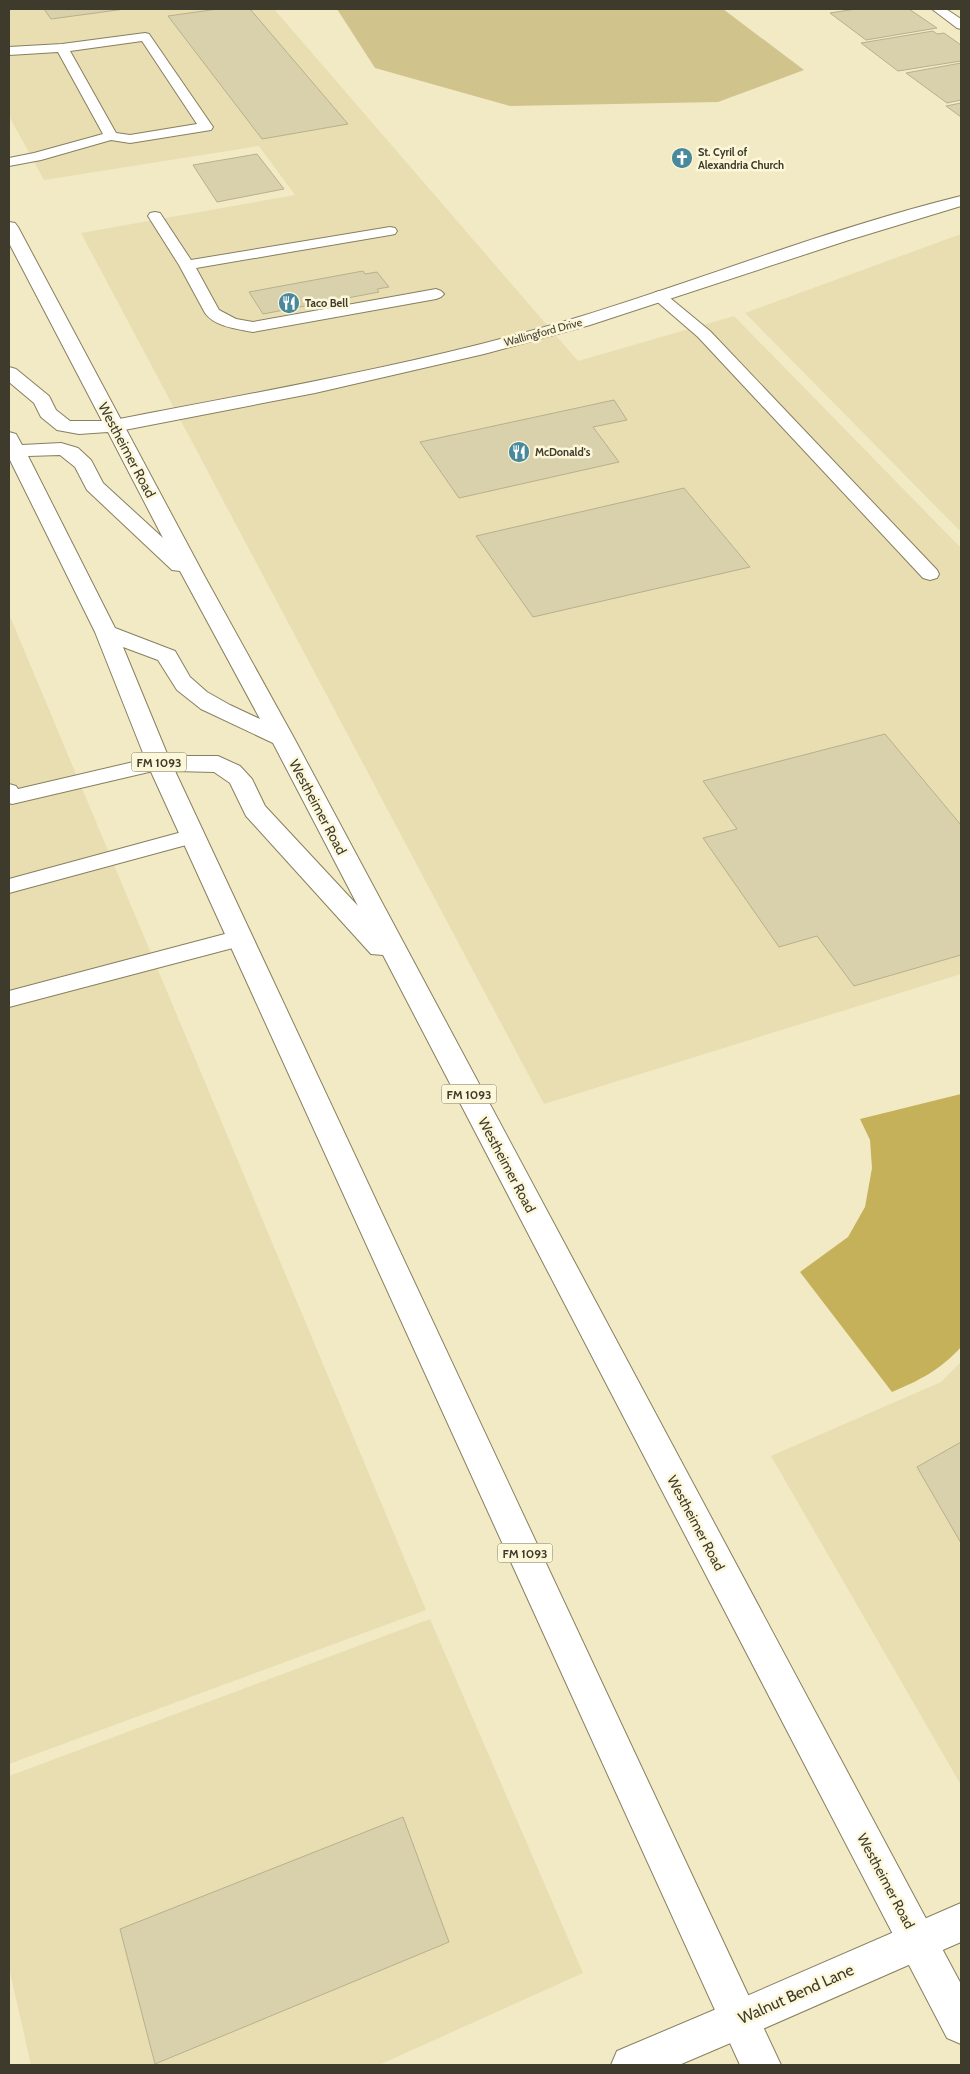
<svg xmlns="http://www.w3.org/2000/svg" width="970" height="2074" font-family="Cabin,sans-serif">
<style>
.built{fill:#e8deb2}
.green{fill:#d0c38c}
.water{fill:#c5b159}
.building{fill:#d9d0ac;stroke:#b8b08d}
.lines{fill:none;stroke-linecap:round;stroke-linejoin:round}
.service-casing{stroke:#877f5e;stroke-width:2}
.minor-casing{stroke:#877f5e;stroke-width:2}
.tertiary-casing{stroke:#877f5e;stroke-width:2}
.primary-casing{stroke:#877f5e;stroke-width:2}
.service{fill:#fff;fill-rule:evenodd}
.minor{fill:#fff;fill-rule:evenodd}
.tertiary{fill:#fff;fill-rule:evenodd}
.primary{fill:#fff;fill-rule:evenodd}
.labels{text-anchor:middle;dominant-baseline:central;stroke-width:5;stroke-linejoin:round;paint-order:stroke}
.far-poi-label{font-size:11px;font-weight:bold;fill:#3e3b2c;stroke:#fdf7d9;text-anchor:start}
.far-street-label{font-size:11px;fill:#3e3b2c;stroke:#fdf7d9}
.shield{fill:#fdf7d9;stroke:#777360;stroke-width:1}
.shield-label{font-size:12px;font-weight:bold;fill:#3e3b2c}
.street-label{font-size:14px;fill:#3e3b2c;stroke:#fdf7d9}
.near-street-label{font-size:16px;fill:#3e3b2c;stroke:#fdf7d9}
</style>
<rect width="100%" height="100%" fill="#f2eac5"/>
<g class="built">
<path d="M 9,9 L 274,9 L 578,361 L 734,316 L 961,548 L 961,974 L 544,1104 L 81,233 L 295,195 L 259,146 L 44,180 L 9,116 Z"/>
<path d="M 961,234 L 961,532 L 745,313 Z"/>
<path d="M 9,614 L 426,1610 L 9,1764 Z"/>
<path d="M 961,1362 L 961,1785 L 771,1456 L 941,1382 Z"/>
<path d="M 430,1619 L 583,1973 L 379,2065 L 31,2065 L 9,1968 L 9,1776 Z"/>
</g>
<path class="green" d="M 337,9 L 723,9 L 804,70 L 718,102 L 510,106 L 375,68 Z"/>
<path class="water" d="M 961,1094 L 961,1347 C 940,1370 920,1380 892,1392 L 800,1272 L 848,1237 L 865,1207 L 872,1168 L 870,1140 L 860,1119 Z"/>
<g class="building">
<path d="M 44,9 L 125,9 L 51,19 Z"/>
<path d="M 218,9 L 250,9 L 348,124 L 262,139 L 168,16 Z"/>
<path d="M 856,9 L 909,9 L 937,28 L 866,40 L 830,13 Z"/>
<path d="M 933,31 L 937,34 L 944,33 L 961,45 L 961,61 L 898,71 L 861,43 Z"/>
<path d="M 961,63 L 961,100 L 947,103 L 906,73 Z"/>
<path d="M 961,103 L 961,117 L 946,106 Z"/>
<path d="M 257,154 L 284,189 L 217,202 L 193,165 Z"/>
<path d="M 363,271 L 365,274 L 377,272 L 389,287 L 377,289 L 379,292 L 263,314 L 249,292 Z"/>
<path d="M 614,400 L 627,420 L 593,427 L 619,462 L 459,498 L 420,442 Z"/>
<path d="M 684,488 L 750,567 L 533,617 L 476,536 Z"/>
<path d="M 885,734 L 961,825 L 961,955 L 854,986 L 817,936 L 779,947 L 703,838 L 737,829 L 703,781 Z"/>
<path d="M 961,1442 L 961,1543 L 917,1467 Z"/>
<path d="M 403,1817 L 449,1942 L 155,2064 L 120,1929 Z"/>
</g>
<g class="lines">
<g class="service-casing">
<g id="service">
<path d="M 932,9 L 946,9 L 961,19 L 961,29 L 957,28 Z"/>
<path d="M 145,33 L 149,34 L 213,127 L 211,130 L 130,143 L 111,140 L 41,160 L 9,166 L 9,158 L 34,153 L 103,134 L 58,52 L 9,55 L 9,47 L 62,44 ZM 142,41 L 197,124 L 130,135 L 116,133 L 70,51 Z"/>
<path d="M 155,212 L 160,213 L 191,260 L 390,227 L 395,228 L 397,231 L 395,234 L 390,235 L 196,268 L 219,310 L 236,319 L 253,322 L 436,289 L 441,291 L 444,294 L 441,297 L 436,299 L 253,332 C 238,329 215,327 205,313 L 179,265 L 148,216 L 150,213 Z"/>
<path d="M 659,291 L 664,293 L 710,331 L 937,570 L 939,574 L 937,578 L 930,580 L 923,578 L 698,337 L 654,299 L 651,296 L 654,293 Z"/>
<path d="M 159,756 L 166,758 L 169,763 L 166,768 L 12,804 L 9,803 L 9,784 L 16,786 L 18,789 Z"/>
<path d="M 193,829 L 201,831 L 204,836 L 201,841 L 9,893 L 9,879 Z"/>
<path d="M 240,930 L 248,932 L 251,938 L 248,944 L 9,1007 L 9,991 Z"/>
</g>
</g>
<g class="minor-casing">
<path id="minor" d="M 740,1999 L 754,2005 L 760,2019 L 754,2033 L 679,2065 L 611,2065 L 617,2051 Z"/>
</g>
<g class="tertiary-casing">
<g id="tertiary">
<path d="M 961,196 L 961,206 L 849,240 L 590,325 L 484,354 L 315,393 L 114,432 L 107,430 L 104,426 L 107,422 L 114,420 C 269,390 427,363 579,317 C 706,278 831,228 961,196 Z"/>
<path d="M 961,1903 L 961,1942 L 740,2039 L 726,2033 L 720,2019 L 726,2005 Z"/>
</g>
</g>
<g class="primary-casing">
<path id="primary" d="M 9,222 L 15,223 L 18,227 L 205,577 L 294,738 L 961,1984 L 961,2044 L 947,2038 L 383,955 L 371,954 L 246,816 L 230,783 L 214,772 L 175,771 L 781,2065 L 740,2065 L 147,763 L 95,632 L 9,458 L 9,432 L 16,434 L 22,445 L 61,443 L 78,448 L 91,460 L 103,483 L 163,538 L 108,432 L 79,434 L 57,430 L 41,417 L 34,403 L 9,382 L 9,367 L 16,369 L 49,396 L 56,410 L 70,421 L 102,421 L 9,243 ZM 60,455 L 75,467 L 87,490 L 172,570 L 180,571 L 260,719 L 230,705 L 207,692 L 190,677 L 175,651 L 115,628 L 28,456 ZM 123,647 L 158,660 L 177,690 L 201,709 L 273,743 L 358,906 L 265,806 L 252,779 L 240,766 L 218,756 L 168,756 Z"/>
</g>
<use href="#service" class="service"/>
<use href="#minor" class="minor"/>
<use href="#tertiary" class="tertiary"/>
<use href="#primary" class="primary"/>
</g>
<defs>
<g id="church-disc" transform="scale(1.125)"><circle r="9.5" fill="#48899b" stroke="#fdf7d9"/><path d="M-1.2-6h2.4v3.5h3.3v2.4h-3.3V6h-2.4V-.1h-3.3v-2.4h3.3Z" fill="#fff"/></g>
<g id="restaurant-disc" transform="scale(1.125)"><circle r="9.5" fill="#48899b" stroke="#fdf7d9"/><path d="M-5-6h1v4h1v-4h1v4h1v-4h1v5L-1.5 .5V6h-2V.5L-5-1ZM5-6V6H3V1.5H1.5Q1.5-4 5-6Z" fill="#fff"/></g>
</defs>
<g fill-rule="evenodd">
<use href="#church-disc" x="682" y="158"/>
<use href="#restaurant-disc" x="289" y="303"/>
<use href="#restaurant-disc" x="519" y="452"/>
</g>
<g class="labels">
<g class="far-poi-label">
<text x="698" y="152">St. Cyril of<tspan x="698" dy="13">Alexandria Church</tspan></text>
<text x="305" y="303">Taco Bell</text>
<text x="535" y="452">McDonald's</text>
</g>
<g class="far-street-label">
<text transform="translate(543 332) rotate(-15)">Wallingford Drive</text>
</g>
<g class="shield">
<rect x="131.5" y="752.5" width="55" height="19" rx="4"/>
<rect x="441.5" y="1084.5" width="55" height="19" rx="4"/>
<rect x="497.5" y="1543.5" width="55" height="19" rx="4"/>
</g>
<g class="shield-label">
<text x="159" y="762">FM 1093</text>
<text x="469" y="1094">FM 1093</text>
<text x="525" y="1553">FM 1093</text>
</g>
<g class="street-label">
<text transform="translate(127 450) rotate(62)">Westheimer Road</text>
<text transform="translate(318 807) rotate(62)">Westheimer Road</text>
<text transform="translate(507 1165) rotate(62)">Westheimer Road</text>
<text transform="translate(696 1523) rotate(62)">Westheimer Road</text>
<text transform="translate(886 1881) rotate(62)">Westheimer Road</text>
</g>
<g class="near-street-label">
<text transform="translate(796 1994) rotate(-24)">Walnut Bend Lane</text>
</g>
</g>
<rect width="970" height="2074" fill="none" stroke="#3e3b2c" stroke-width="20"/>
</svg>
